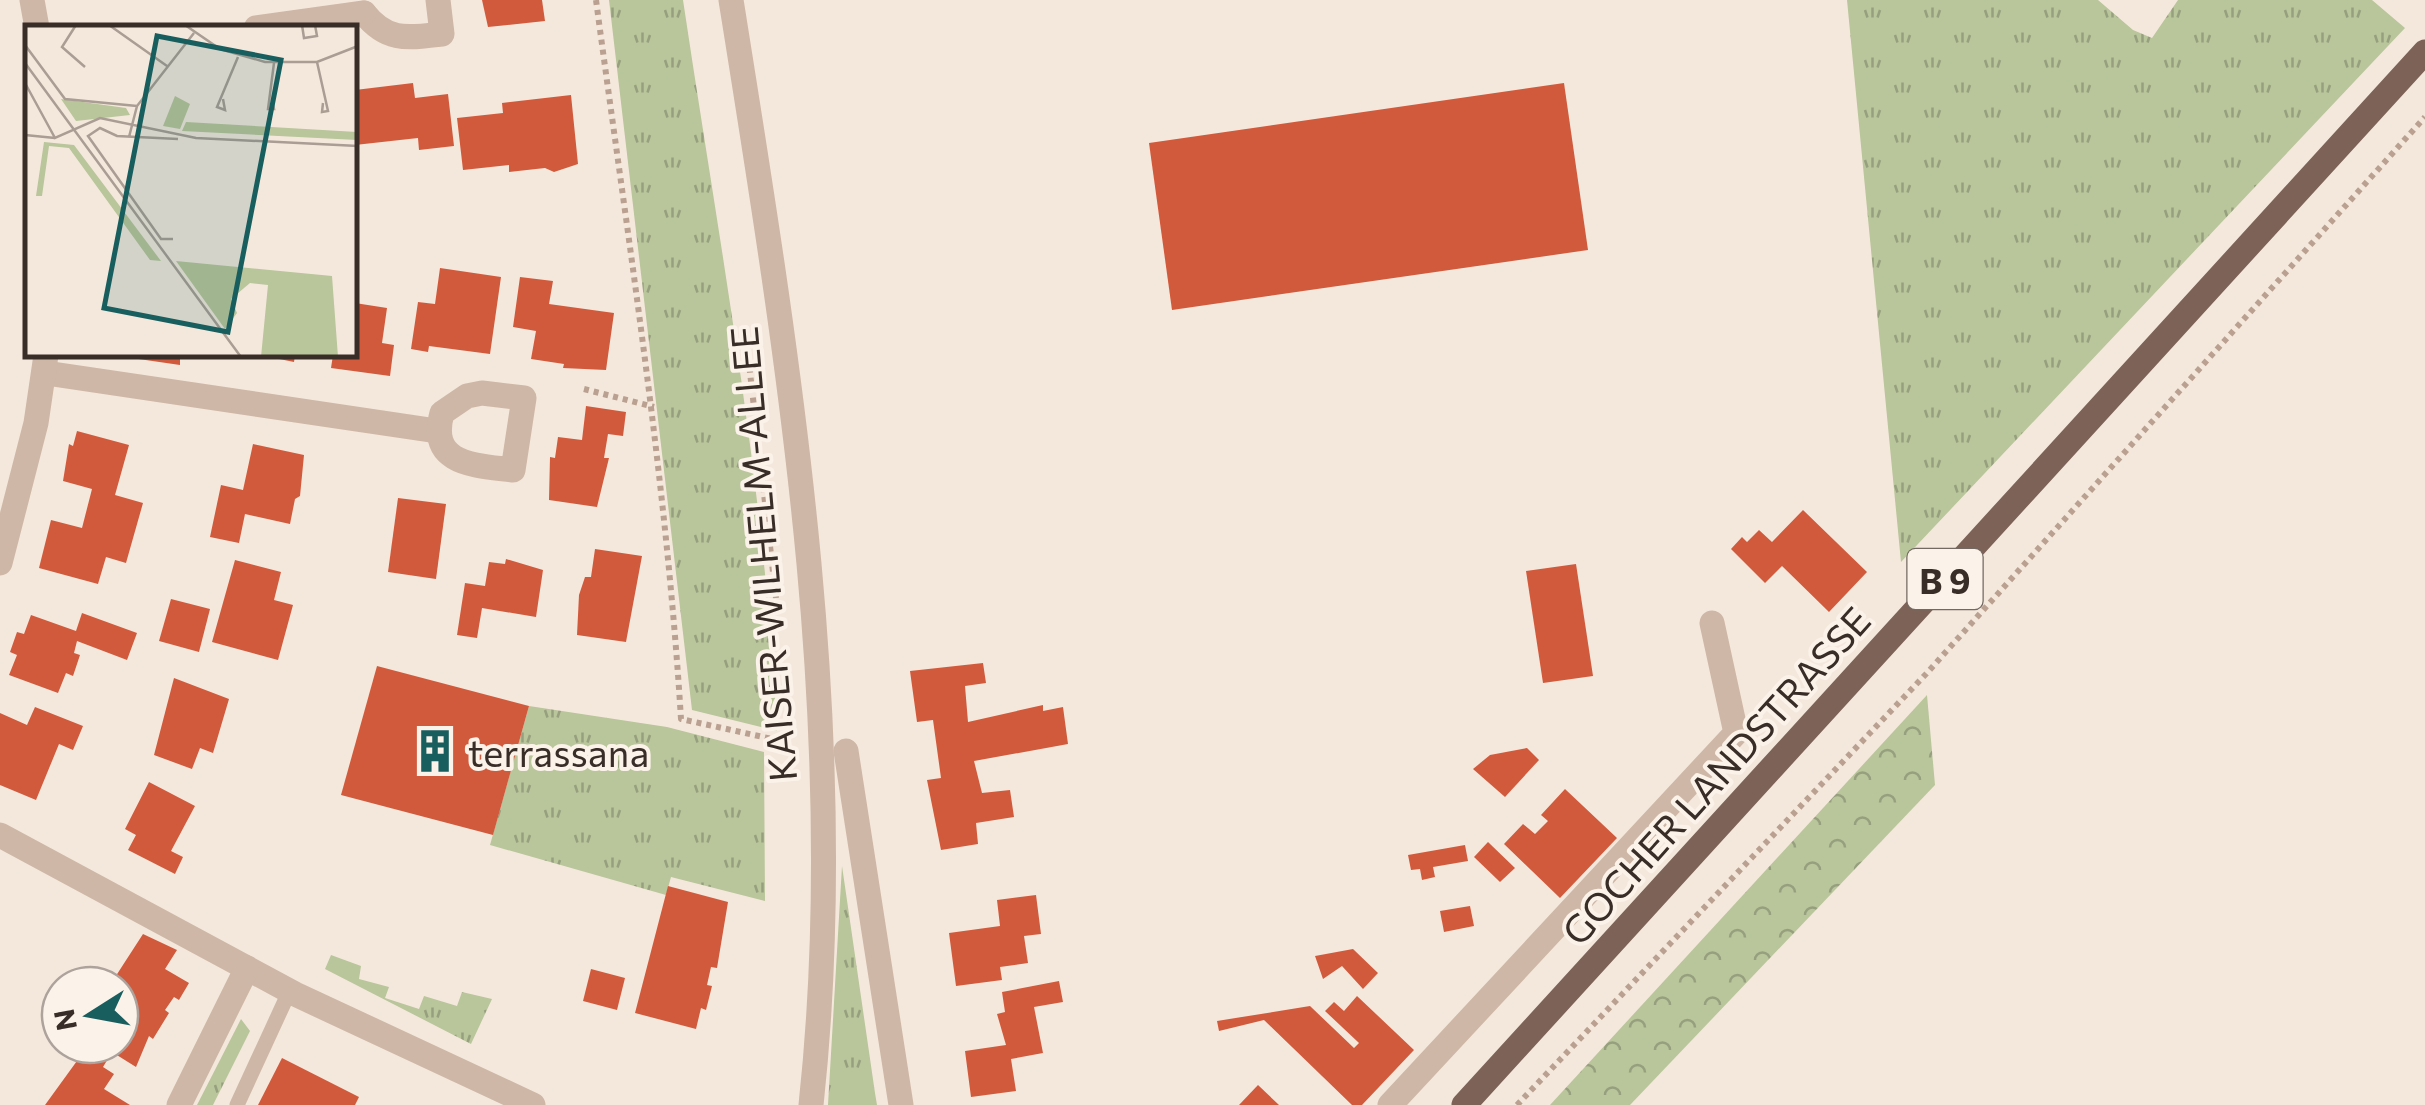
<svg xmlns="http://www.w3.org/2000/svg" width="2425" height="1105" font-family="Commissioner,sans-serif">
<style>
.grass{fill:url(#grass-tufts)}
.forest{fill:url(#forest-crowns)}
.building{fill:#d15a3d}
.lines{fill:none;stroke-linecap:round;stroke-linejoin:round}
.path{stroke:#baa090;stroke-width:6;stroke-dasharray:5 5;stroke-linecap:butt}
.service{stroke:#ceb7a6;stroke-width:15}
.minor{stroke:#ceb7a6;stroke-width:25}
.tertiary{stroke:#ceb7a6;stroke-width:25}
.primary{stroke:#7d6257;stroke-width:25}
.labels{text-anchor:middle;dominant-baseline:central;stroke-width:8;stroke-linejoin:round;paint-order:stroke}
.shield{fill:#fbf2e9;stroke:#736862;stroke-width:2.5}
.shield-label{font-size:35px;font-weight:bold;fill:#392d28}
.street-label{font-size:38px;fill:#392d28;stroke:#fbf2e9}
.poi-label{font-size:38px;fill:#392d28;stroke:#fbf2e9;text-anchor:start}
.inset-road{fill:none;stroke:#a99d94;stroke-width:2.5}
.view{fill:#195e5f;fill-opacity:0.15;stroke:#195e5f;stroke-width:5}
.inset-edge{fill:none;stroke:#392d28;stroke-width:5}
</style>
<defs>
<pattern id="grass-tufts" width="24" height="20" patternUnits="userSpaceOnUse" patternTransform="scale(2.5)"><rect width="24" height="20" fill="#b9c59a"/><path d="M3 7l-1-3M5 7V3M7 7l1-3M15 17l-1-3M17 17v-4M19 17l1-3" fill="none" stroke="#97a07e"/></pattern>
<pattern id="forest-crowns" width="20" height="18" patternUnits="userSpaceOnUse" patternTransform="scale(2.5)"><rect width="20" height="18" fill="#b9c59a"/><path d="M2 6a3 3 0 1 1 6 0M12 15a3 3 0 1 1 6 0" fill="none" stroke="#97a07e"/></pattern>
</defs>
<rect width="100%" height="100%" fill="#f4e8dc"/>
<g class="grass">
<path d="M 609,0 L 683,0 C 719,242 765,486 777,731 L 692,710 Z"/>
<path d="M 1847,0 L 2098,0 L 2133,30 L 2152,38 L 2178,0 L 2372,0 L 2405,28 L 1901,562 Z"/>
<path d="M 529,706 L 667,727 L 764,752 L 765,901 L 671,877 L 666,895 L 490,845 Z"/>
<path d="M 842,866 L 875,1093 L 877,1105 L 828,1105 Z"/>
<path d="M 331,955 L 361,966 L 359,979 L 389,987 L 385,998 L 419,1009 L 424,996 L 457,1006 L 462,992 L 492,999 L 471,1044 L 325,969 Z"/>
<path d="M 241,1019 L 250,1031 L 213,1105 L 197,1105 Z"/>
</g>
<path class="forest" d="M 1927,695 L 1935,785 L 1630,1105 L 1550,1105 Z"/>
<g class="building">
<path d="M 482,0 L 542,0 L 545,21 L 488,27 Z"/>
<path d="M 413,83 L 415,98 L 448,94 L 454,146 L 419,150 L 418,138 L 355,145 L 355,90 Z"/>
<path d="M 1564,83 L 1588,250 L 1172,310 L 1149,143 Z"/>
<path d="M 571,95 L 578,164 L 554,172 L 545,168 L 509,172 L 509,165 L 463,170 L 457,118 L 503,113 L 502,103 Z"/>
<path d="M 440,268 L 501,277 L 490,354 L 429,346 L 428,352 L 411,349 L 418,302 L 435,304 Z"/>
<path d="M 520,277 L 553,281 L 549,304 L 614,313 L 606,370 L 563,368 L 564,364 L 531,359 L 536,331 L 513,327 Z"/>
<path d="M 355,303 L 387,308 L 382,343 L 394,345 L 390,376 L 331,368 L 333,355 L 355,355 Z"/>
<path d="M 125,355 L 180,355 L 180,365 L 125,357 Z"/>
<path d="M 260,355 L 295,355 L 294,362 Z"/>
<path d="M 586,406 L 626,412 L 623,436 L 608,434 L 604,458 L 609,458 L 597,507 L 549,500 L 550,457 L 555,458 L 558,437 L 582,440 Z"/>
<path d="M 77,431 L 129,445 L 115,495 L 143,503 L 126,563 L 106,557 L 98,584 L 39,568 L 51,520 L 82,528 L 92,489 L 63,481 L 69,444 L 73,446 Z"/>
<path d="M 253,444 L 304,455 L 300,496 L 295,499 L 290,524 L 245,514 L 239,543 L 210,537 L 221,485 L 243,490 Z"/>
<path d="M 398,498 L 446,504 L 436,579 L 388,572 Z"/>
<path d="M 1803,510 L 1867,572 L 1829,612 L 1782,566 L 1765,583 L 1731,549 L 1742,537 L 1747,542 L 1759,530 L 1772,542 Z"/>
<path d="M 595,549 L 642,556 L 626,642 L 577,635 L 579,595 L 585,577 L 591,577 Z"/>
<path d="M 506,559 L 543,570 L 536,617 L 482,608 L 477,638 L 457,635 L 465,583 L 485,586 L 489,562 L 505,564 Z"/>
<path d="M 235,560 L 281,572 L 274,600 L 293,605 L 278,660 L 212,642 Z"/>
<path d="M 1576,564 L 1593,676 L 1543,683 L 1526,571 Z"/>
<path d="M 171,599 L 210,609 L 199,652 L 159,641 Z"/>
<path d="M 82,613 L 137,633 L 127,660 L 77,641 L 74,653 L 80,655 L 73,676 L 66,673 L 58,693 L 9,675 L 17,655 L 10,652 L 17,632 L 24,634 L 31,615 L 76,631 Z"/>
<path d="M 983,663 L 986,683 L 965,686 L 968,722 L 1043,705 L 1043,711 L 1063,707 L 1068,744 L 974,761 L 982,793 L 1010,790 L 1014,817 L 976,823 L 978,844 L 941,850 L 927,780 L 941,778 L 933,720 L 917,722 L 910,671 Z"/>
<path d="M 377,666 L 529,706 L 493,835 L 341,795 Z"/>
<path d="M 174,678 L 229,699 L 213,753 L 200,748 L 192,769 L 154,755 Z"/>
<path d="M 35,707 L 83,726 L 73,750 L 59,744 L 36,800 L 0,785 L 0,713 L 27,725 Z"/>
<path d="M 1527,748 L 1539,760 L 1505,797 L 1473,769 L 1490,755 Z"/>
<path d="M 149,782 L 195,806 L 171,851 L 183,857 L 175,874 L 128,850 L 136,835 L 125,829 Z"/>
<path d="M 1565,789 L 1617,838 L 1560,898 L 1504,844 L 1523,824 L 1535,834 L 1548,821 L 1541,815 Z"/>
<path d="M 1488,842 L 1515,868 L 1500,882 L 1474,857 Z"/>
<path d="M 1465,845 L 1468,861 L 1433,867 L 1435,877 L 1422,880 L 1420,869 L 1411,870 L 1408,855 Z"/>
<path d="M 668,886 L 728,902 L 717,968 L 711,967 L 707,985 L 712,986 L 706,1010 L 701,1008 L 696,1029 L 635,1013 Z"/>
<path d="M 1036,895 L 1041,934 L 1024,936 L 1028,963 L 1000,967 L 1002,980 L 956,986 L 949,933 L 1000,926 L 997,900 Z"/>
<path d="M 1470,906 L 1474,926 L 1444,932 L 1440,911 Z"/>
<path d="M 143,934 L 177,950 L 165,969 L 189,983 L 179,1000 L 174,997 L 165,1010 L 169,1013 L 153,1039 L 149,1036 L 136,1067 L 112,1052 L 103,1067 L 114,1074 L 104,1089 L 130,1105 L 45,1105 L 82,1054 L 68,1045 L 120,1045 L 120,985 L 110,985 Z"/>
<path d="M 1353,949 L 1378,973 L 1363,989 L 1342,966 L 1323,979 L 1315,956 Z"/>
<path d="M 591,969 L 625,978 L 617,1010 L 583,1001 Z"/>
<path d="M 1059,981 L 1063,1002 L 1034,1007 L 1043,1053 L 1011,1059 L 1016,1091 L 971,1097 L 965,1051 L 1006,1045 L 997,1014 L 1005,1012 L 1002,992 Z"/>
<path d="M 1357,996 L 1414,1050 L 1362,1105 L 1352,1105 L 1264,1020 L 1219,1031 L 1217,1021 L 1310,1006 L 1354,1048 L 1359,1043 L 1325,1011 L 1334,1002 L 1344,1011 Z"/>
<path d="M 282,1058 L 359,1097 L 355,1105 L 258,1105 Z"/>
<path d="M 1258,1085 L 1279,1105 L 1239,1105 Z"/>
</g>
<g class="lines">
<g class="path">
<path d="M 596,0 C 628,240 666,477 681,719 L 786,742"/>
<path d="M 746,338 L 776,598"/>
<path d="M 584,389 L 654,407"/>
<path d="M 1517,1105 L 1926,674 L 2425,117"/>
</g>
<path class="service" d="M 237,1105 L 290,990"/>
<g class="minor">
<path d="M 32,0 L 37,28"/>
<path d="M 364,13 C 387,42 407,38 442,34 L 438,0"/>
<path d="M 256,28 L 364,13"/>
<path d="M 46,373 L 437,431"/>
<path d="M 482,393 L 524,398 L 513,470 C 474,465 428,465 442,413 L 467,396 Z"/>
<path d="M 0,563 L 36,423 L 46,355"/>
<path d="M 846,751 L 901,1105"/>
<path d="M 0,835 L 295,994 L 533,1105"/>
<path d="M 179,1105 L 247,968"/>
<path d="M 1390,1105 L 1736,733 L 1712,623"/>
</g>
<path class="tertiary" d="M 731,0 C 789,363 851,737 811,1105"/>
<path class="primary" d="M 1464,1105 L 2425,52"/>
</g>
<defs>
<g id="building-bare" transform="scale(3.45)"><path d="M-4-6H4V6H1V3H-1V6H-4ZM-2.5-4.3h1.7v1.8h-1.7ZM.8-4.3h1.7v1.8H.8ZM-2.5-1h1.7V.8h-1.7ZM.8-1h1.7V.8H.8Z" fill="#195e5f" stroke="#fbf2e9" stroke-width="2.5" paint-order="stroke"/></g>
</defs>
<g fill-rule="evenodd">
<use href="#building-bare" x="435" y="751"/>
</g>
<g class="labels">
<rect class="shield" x="1907.5" y="549" width="75" height="60" rx="8"/>
<g class="shield-label">
<text x="1945" y="579">B 9</text>
</g>
<g class="street-label">
<text transform="translate(762 554) rotate(-95)">KAISER-WILHELM-ALLEE</text>
<text transform="translate(1715 775) rotate(-48)">GOCHER LANDSTRASSE</text>
</g>
<g class="poi-label">
<text x="468" y="751">terrassana</text>
</g>
</g>
<g transform="translate(25 25)">
<rect width="332" height="332" fill="#f4e8dc"/>
<path d="M 150,71 L 165,79 L 155,104 L 138,101 ZM 36,74 L 101,83 L 105,90 L 51,96 ZM 161,97 L 332,107 L 332,115 L 157,106 ZM 151,236 L 307,251 L 313,332 L 236,332 L 243,260 L 225,258 L 206,274 L 212,288 L 200,304 Z" fill="#b9c59a"/>
<path d="M 19,117 L 49,120 L 136,236 L 125,235 L 44,123 L 24,121 L 17,171 L 11,171 Z" fill="#b9c59a"/>
<path class="inset-road" d="M 51,0 L 37,22 L 60,42M 84,0 L 142,41M 160,0 L 195,24 L 240,37 L 292,37 L 333,21M 277,0 L 279,13 L 292,11 L 290,0M 0,20 L 40,74 L 112,81M 292,37 L 303,86 L 297,87 L 298,78M 0,38 L 216,332M 0,58 L 30,113 L 75,93 L 171,113 L 333,121M 198,74 L 200,85 L 192,82 L 213,32M 247,75 L 249,84 L 243,84 L 249,38M 0,110 L 30,113M 104,112 L 112,81 L 169,8M 148,214 L 136,214 L 63,111 L 75,103 L 92,111 L 153,114"/>
<path class="view" d="M 132,11 L 256,35 L 203,307 L 79,283 Z"/>
<rect width="332" height="332" class="inset-edge"/>
</g>
<g transform="translate(90 1015) rotate(259)"><circle r="48" fill="#fbf2e9" stroke="#ada39c" stroke-width="2.5"/>
<path d="M0-8L18 38L0 25L-18 38Z" fill="#195e5f"/>
<text y="-15" font-size="28" font-weight="bold" text-anchor="middle" fill="#392d28">N</text>
</g>
</svg>
